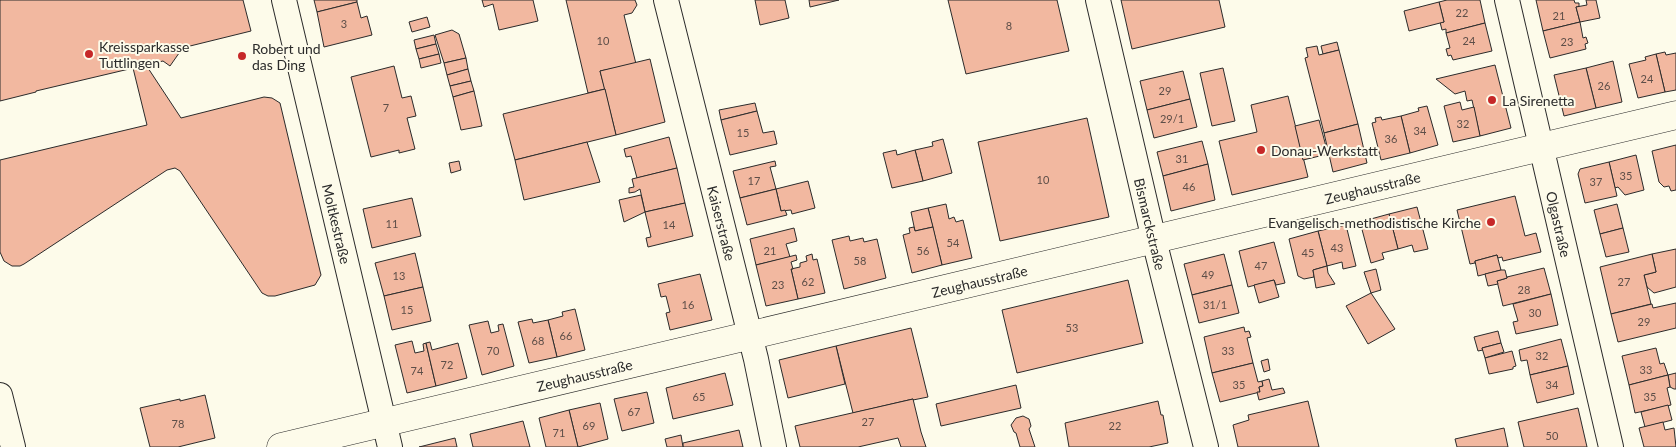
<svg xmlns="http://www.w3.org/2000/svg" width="1676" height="447" font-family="Lato,sans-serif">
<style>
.building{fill:#f2b8a0;stroke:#2b2b2b}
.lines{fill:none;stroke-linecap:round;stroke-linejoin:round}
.street-casing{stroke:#2b2b2b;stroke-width:26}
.secondary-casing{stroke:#2b2b2b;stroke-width:29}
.street{stroke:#fdfbea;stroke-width:24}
.secondary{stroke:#fdfbea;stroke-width:28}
.poi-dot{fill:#c62828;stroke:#fdfbea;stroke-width:2}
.labels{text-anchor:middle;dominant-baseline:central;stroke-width:4;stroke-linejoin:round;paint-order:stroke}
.number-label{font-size:11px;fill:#5d4e48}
.poi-label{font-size:14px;fill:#2b2b2b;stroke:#fdfbea;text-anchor:start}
.street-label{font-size:14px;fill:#2b2b2b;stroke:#fdfbea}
</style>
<rect width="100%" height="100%" fill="#fdfbea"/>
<g class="building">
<path d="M 0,0 L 243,0 L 251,31 L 186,47 L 184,46 L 170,66 L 163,61 L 36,91 L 36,92 L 0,101 Z"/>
<path d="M 314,0 L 357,0 L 357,2 L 317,12 Z"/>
<path d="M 482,0 L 533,0 L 538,21 L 499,30 L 493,4 L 484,7 Z"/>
<path d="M 566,0 L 635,0 L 637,5 L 632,13 L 624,15 L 636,64 L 600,71 L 605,89 L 588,93 Z"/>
<path d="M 755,0 L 785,0 L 789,18 L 760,25 Z"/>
<path d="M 809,0 L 839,0 L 810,7 Z"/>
<path d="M 948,0 L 1057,0 L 1069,51 L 966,74 Z"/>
<path d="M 1121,0 L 1219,0 L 1225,27 L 1132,49 Z"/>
<path d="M 1447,0 L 1480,0 L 1485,23 L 1446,33 L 1446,29 L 1442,30 L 1440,22 L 1444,22 L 1439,2 Z"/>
<path d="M 1536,0 L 1574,0 L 1575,3 L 1579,3 L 1579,7 L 1576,7 L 1580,22 L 1543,31 Z"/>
<path d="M 1586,0 L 1596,0 L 1600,18 L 1580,22 L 1576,7 L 1587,5 Z"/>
<path d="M 357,2 L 361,18 L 367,16 L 372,35 L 324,47 L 317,12 Z"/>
<path d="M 1439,2 L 1444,22 L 1409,31 L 1404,11 Z"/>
<path d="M 427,17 L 430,27 L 412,32 L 409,22 Z"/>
<path d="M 1580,22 L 1583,38 L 1586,37 L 1588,43 L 1585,44 L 1586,49 L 1550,58 L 1543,31 Z"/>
<path d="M 1485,23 L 1492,51 L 1453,60 L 1451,55 L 1448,56 L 1446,49 L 1450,48 L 1446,33 Z"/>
<path d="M 452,30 L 459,34 L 466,58 L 444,63 L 435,35 Z"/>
<path d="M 434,35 L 436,44 L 416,49 L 414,40 Z"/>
<path d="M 1337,42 L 1339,50 L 1323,54 L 1321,46 Z"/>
<path d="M 436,44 L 439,54 L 419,59 L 416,49 Z"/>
<path d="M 1317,46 L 1319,55 L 1339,50 L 1358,124 L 1324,133 L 1305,58 L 1308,57 L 1306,48 Z"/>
<path d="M 1665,52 L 1666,55 L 1676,53 L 1676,90 L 1665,92 L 1656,54 Z"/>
<path d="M 439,54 L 441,63 L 421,68 L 419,59 Z"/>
<path d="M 1656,54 L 1665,92 L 1638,98 L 1629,64 L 1646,60 L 1645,57 Z"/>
<path d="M 466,58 L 468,69 L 447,75 L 444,63 Z"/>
<path d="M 650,59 L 665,122 L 616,135 L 600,71 Z"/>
<path d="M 1613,61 L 1622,102 L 1596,108 L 1586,68 Z"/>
<path d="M 146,65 L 181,118 L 264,97 L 272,98 L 280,103 L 320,271 L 321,275 L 315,285 L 275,296 L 268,296 L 262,293 L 180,171 L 175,168 L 167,170 L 24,264 L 20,266 L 12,266 L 4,261 L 0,252 L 0,160 L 147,125 L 133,68 Z"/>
<path d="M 1495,65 L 1511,128 L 1480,136 L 1472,100 L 1467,101 L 1465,91 L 1455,94 L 1436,79 Z"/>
<path d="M 394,66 L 402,98 L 411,96 L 416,116 L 407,118 L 415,149 L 399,153 L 399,150 L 371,157 L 351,77 Z"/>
<path d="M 1223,68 L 1235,121 L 1212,126 L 1200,73 Z"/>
<path d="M 1586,68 L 1596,108 L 1564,116 L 1554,75 Z"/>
<path d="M 468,69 L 471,81 L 450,86 L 447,75 Z"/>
<path d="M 1183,71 L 1190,99 L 1147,110 L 1140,81 Z"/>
<path d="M 471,81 L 474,91 L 453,97 L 450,86 Z"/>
<path d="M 605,89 L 616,135 L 515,160 L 503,114 Z"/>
<path d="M 474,91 L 482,126 L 461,130 L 453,97 Z"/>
<path d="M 1288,96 L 1308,177 L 1232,195 L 1219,141 L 1257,132 L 1251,105 Z"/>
<path d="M 1190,99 L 1197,127 L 1154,138 L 1147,110 Z"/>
<path d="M 1460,102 L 1462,110 L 1474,107 L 1480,136 L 1453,142 L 1444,106 Z"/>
<path d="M 755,103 L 757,111 L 721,120 L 719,110 Z"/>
<path d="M 1427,106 L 1438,145 L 1410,153 L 1401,116 L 1419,111 L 1418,108 Z"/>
<path d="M 757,111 L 763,133 L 774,131 L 777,144 L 730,155 L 721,120 Z"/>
<path d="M 1401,116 L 1410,153 L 1381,160 L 1372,123 L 1376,122 L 1375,118 L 1381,117 L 1382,120 Z"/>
<path d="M 1087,118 L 1109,217 L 1000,241 L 978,142 Z"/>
<path d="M 1319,120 L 1328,154 L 1303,160 L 1295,126 Z"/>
<path d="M 1358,124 L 1367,163 L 1333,172 L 1324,133 Z"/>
<path d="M 669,137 L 677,168 L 637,178 L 631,156 L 626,157 L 624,149 Z"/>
<path d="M 943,139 L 952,173 L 923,181 L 915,150 L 933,146 L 932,142 Z"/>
<path d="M 1202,141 L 1208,164 L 1163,176 L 1157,152 Z"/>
<path d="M 587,142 L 600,182 L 524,200 L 515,160 Z"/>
<path d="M 1676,145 L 1676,190 L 1671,191 L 1669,186 L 1664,187 L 1659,182 L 1652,151 Z"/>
<path d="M 896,150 L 897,155 L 915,150 L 923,181 L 892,188 L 883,153 Z"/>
<path d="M 1636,155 L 1644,190 L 1625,195 L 1618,187 L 1615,188 L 1609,162 Z"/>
<path d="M 459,161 L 461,170 L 451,173 L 449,163 Z"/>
<path d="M 775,161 L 776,166 L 770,167 L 776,189 L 740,198 L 733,171 Z"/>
<path d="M 1609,162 L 1617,196 L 1585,203 L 1578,174 L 1580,169 Z"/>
<path d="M 1208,164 L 1215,200 L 1171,211 L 1163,176 Z"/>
<path d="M 677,168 L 685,203 L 645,212 L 640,189 L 635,192 L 629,193 L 629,188 L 634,187 L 632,179 Z"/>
<path d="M 808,181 L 815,208 L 792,214 L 791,210 L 781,211 L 776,189 Z"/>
<path d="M 776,189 L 781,211 L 785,210 L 787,215 L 747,225 L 740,198 Z"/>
<path d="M 641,195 L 645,212 L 624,222 L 619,200 Z"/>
<path d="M 1515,196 L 1525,236 L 1536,233 L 1541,252 L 1503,261 L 1502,257 L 1498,258 L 1497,255 L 1475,261 L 1475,263 L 1470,264 L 1457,210 Z"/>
<path d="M 412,198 L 421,236 L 372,248 L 363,209 Z"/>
<path d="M 685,203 L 693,236 L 648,247 L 646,238 L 651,237 L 645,212 Z"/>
<path d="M 946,204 L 949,219 L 954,217 L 956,222 L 963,220 L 972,258 L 942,265 L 928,208 Z"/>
<path d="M 1617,204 L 1623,228 L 1600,234 L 1594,210 Z"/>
<path d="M 1417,207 L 1428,249 L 1414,252 L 1412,245 L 1398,249 L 1389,214 Z"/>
<path d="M 928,208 L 933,227 L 915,231 L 911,212 Z"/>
<path d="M 1389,214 L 1398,249 L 1382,253 L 1384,259 L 1371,263 L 1360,222 Z"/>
<path d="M 1346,225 L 1356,266 L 1343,269 L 1342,262 L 1327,266 L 1318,231 Z"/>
<path d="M 914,227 L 915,231 L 933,227 L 942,265 L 912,273 L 903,235 L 910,233 L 909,228 Z"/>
<path d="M 794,228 L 797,241 L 786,244 L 790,257 L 756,265 L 750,239 Z"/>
<path d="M 1623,228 L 1629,252 L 1606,257 L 1600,234 Z"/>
<path d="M 1318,231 L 1327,266 L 1313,270 L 1314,277 L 1304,279 L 1298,276 L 1289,239 Z"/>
<path d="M 849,236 L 850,241 L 863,238 L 864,242 L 877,239 L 886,278 L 844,289 L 832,240 Z"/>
<path d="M 1274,242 L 1285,283 L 1276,285 L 1274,280 L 1248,287 L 1239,251 Z"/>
<path d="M 1676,249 L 1676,287 L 1654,293 L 1647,287 L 1644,275 L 1656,272 L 1652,254 Z"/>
<path d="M 415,253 L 423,287 L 384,296 L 375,263 Z"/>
<path d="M 812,254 L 813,260 L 817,259 L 825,293 L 798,299 L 791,269 L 800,267 L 800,263 L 807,261 L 806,256 Z"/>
<path d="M 1224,254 L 1232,285 L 1192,295 L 1184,264 Z"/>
<path d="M 1652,254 L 1656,272 L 1644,275 L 1651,304 L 1611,314 L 1600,267 Z"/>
<path d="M 796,255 L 797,260 L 791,262 L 793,269 L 791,269 L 798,299 L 766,306 L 756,265 Z"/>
<path d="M 1497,255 L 1501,270 L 1478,276 L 1475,261 Z"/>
<path d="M 1327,266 L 1328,273 L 1335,284 L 1316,288 L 1313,270 Z"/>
<path d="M 1544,268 L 1551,294 L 1503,306 L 1497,281 L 1507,278 L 1507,277 Z"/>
<path d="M 1376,269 L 1381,290 L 1371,293 L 1364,272 Z"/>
<path d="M 1501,270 L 1505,270 L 1507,278 L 1497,281 L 1498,284 L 1488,286 L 1485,274 Z"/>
<path d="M 700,274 L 712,320 L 670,330 L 666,313 L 670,312 L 666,296 L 661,297 L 658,284 Z"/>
<path d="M 1128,280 L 1143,343 L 1017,373 L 1002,310 Z"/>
<path d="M 1274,280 L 1279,297 L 1259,303 L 1254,285 Z"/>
<path d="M 1232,285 L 1239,313 L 1199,323 L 1192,295 Z"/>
<path d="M 423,287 L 431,321 L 392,330 L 384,296 Z"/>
<path d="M 1371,293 L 1395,329 L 1368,344 L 1346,306 Z"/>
<path d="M 1551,294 L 1558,325 L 1516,334 L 1513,322 L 1518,321 L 1513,304 Z"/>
<path d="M 1676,303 L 1676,328 L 1618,342 L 1611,314 L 1652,304 L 1653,308 Z"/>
<path d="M 575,309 L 585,350 L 557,357 L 548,320 L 563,316 L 562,312 Z"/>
<path d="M 532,319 L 533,323 L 548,320 L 557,357 L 529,363 L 518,322 Z"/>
<path d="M 488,321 L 491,333 L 499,331 L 498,325 L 503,324 L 514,366 L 482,375 L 469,325 Z"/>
<path d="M 1244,327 L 1245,332 L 1249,331 L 1251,337 L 1247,338 L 1253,363 L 1212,373 L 1204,337 Z"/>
<path d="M 911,328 L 928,397 L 913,400 L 913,399 L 853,413 L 836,346 Z"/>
<path d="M 1498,331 L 1501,343 L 1482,348 L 1483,350 L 1478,351 L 1474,337 Z"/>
<path d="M 1561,339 L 1568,366 L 1530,375 L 1527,360 L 1521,361 L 1519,350 Z"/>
<path d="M 412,341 L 415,353 L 424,351 L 423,344 L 426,343 L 436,386 L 407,393 L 395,345 Z"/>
<path d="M 430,342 L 432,350 L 458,343 L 467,378 L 436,386 L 426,343 Z"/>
<path d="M 1501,343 L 1504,352 L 1485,358 L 1482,348 Z"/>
<path d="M 836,346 L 845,384 L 788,398 L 779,360 Z"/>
<path d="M 1656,348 L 1660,364 L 1664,363 L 1668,375 L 1629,385 L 1622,356 Z"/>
<path d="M 1512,351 L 1516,366 L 1513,367 L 1513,369 L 1489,374 L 1485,358 Z"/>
<path d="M 1268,359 L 1270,370 L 1264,372 L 1261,361 Z"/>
<path d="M 1253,363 L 1258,382 L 1262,381 L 1263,386 L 1259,387 L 1260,392 L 1220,402 L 1212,373 Z"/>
<path d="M 1568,366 L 1574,394 L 1537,403 L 1530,375 Z"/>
<path d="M 725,373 L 733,405 L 673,419 L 666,388 Z"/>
<path d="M 1676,373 L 1676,389 L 1674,389 L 1670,387 L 1668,375 Z"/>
<path d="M 1668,375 L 1670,387 L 1667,388 L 1671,405 L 1635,413 L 1629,385 Z"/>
<path d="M 1269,379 L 1272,390 L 1283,388 L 1285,393 L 1259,400 L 1257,392 L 1260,392 L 1259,387 L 1263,386 L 1262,381 Z"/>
<path d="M 1016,385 L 1021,408 L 941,426 L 936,404 Z"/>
<path d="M 647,392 L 654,423 L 622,431 L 614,399 Z"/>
<path d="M 205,395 L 215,438 L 178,447 L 150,447 L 140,408 L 180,399 L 180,401 Z"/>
<path d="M 913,399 L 921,432 L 926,447 L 901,447 L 898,438 L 858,447 L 800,447 L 795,426 Z"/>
<path d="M 1158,401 L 1161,415 L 1163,415 L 1168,443 L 1149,447 L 1069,447 L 1065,423 Z"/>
<path d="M 1308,401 L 1319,447 L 1238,447 L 1233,425 L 1249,420 L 1248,415 Z"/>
<path d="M 600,403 L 608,439 L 578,447 L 569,410 Z"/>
<path d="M 1668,405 L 1672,420 L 1645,427 L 1641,412 Z"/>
<path d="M 1578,408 L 1587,447 L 1524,447 L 1518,422 Z"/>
<path d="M 569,410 L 578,447 L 546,447 L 539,418 Z"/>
<path d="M 1023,416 L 1029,419 L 1031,426 L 1029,429 L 1035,447 L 1020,447 L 1016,433 L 1014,432 L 1011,425 L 1016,418 Z"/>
<path d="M 523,421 L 530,447 L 473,447 L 470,434 Z"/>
<path d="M 1663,422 L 1665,430 L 1674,428 L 1676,447 L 1644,447 L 1639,428 Z"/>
<path d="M 1504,428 L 1508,447 L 1457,447 L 1455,439 Z"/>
<path d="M 739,430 L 743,447 L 683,447 L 683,443 Z"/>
<path d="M 681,435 L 683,447 L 667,447 L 665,439 Z"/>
<path d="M 455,438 L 457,447 L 419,447 Z"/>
</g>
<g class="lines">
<g class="street-casing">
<g id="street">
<path id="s1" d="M 284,0 L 390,447"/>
<path id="s2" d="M 666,0 L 756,359 L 774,447"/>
<path id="s3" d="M 1098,0 L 1154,240 L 1206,447"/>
<path id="s4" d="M 1507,0 L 1611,447"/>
<path d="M 0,395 L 13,447"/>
</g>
</g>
<g class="secondary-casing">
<g id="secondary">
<path id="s5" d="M 281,447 L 1676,115"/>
</g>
</g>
<use href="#street" class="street"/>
<use href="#secondary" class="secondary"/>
</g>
<g class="poi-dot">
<circle cx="89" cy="54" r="5"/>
<circle cx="242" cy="56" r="5"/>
<circle cx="1492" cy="100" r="5"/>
<circle cx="1261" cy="150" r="5"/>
<circle cx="1491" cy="222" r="5"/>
</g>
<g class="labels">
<g class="number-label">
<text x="1462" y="12">22</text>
<text x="1559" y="15">21</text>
<text x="344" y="23">3</text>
<text x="1009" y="25">8</text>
<text x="603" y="40">10</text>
<text x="1469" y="40">24</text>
<text x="1567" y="41">23</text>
<text x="1647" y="78">24</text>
<text x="1604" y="85">26</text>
<text x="1165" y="90">29</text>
<text x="386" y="107">7</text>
<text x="1172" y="118">29/1</text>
<text x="1463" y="123">32</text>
<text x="1420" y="130">34</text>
<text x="743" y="132">15</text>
<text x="1391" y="138">36</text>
<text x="1182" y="158">31</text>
<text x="1626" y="175">35</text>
<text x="1043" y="179">10</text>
<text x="754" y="180">17</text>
<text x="1596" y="181">37</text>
<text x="1189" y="186">46</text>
<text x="392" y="223">11</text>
<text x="669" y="224">14</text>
<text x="953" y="242">54</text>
<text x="1337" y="247">43</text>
<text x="770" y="250">21</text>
<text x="923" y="250">56</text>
<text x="1308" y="252">45</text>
<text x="860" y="260">58</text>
<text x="1261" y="265">47</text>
<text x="1208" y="274">49</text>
<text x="399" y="275">13</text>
<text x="808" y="281">62</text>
<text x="1624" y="281">27</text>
<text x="778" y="284">23</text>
<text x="1524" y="289">28</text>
<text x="688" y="304">16</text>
<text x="1215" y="304">31/1</text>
<text x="407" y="309">15</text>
<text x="1535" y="312">30</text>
<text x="1644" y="321">29</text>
<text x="1072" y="327">53</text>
<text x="566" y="335">66</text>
<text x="538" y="340">68</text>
<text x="493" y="350">70</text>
<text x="1228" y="350">33</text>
<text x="1542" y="355">32</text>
<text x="447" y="364">72</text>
<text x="1646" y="369">33</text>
<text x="417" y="370">74</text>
<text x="1239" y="384">35</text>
<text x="1552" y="384">34</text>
<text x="699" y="396">65</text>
<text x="1650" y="396">35</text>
<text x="634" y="411">67</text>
<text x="868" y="421">27</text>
<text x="178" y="423">78</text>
<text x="589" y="425">69</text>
<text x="1115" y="425">22</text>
<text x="559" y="432">71</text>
<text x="1552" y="435">50</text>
</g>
<g class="poi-label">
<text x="99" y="46">Kreissparkasse<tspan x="99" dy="16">Tuttlingen</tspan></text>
<text x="252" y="48">Robert und<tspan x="252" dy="16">das Ding</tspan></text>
<text x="1502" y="100">La Sirenetta</text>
<text x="1271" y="150">Donau-Werkstatt</text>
<text x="1481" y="222" text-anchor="end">Evangelisch-methodistische Kirche</text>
</g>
<g class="street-label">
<text stroke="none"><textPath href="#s5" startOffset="1122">Zeughausstraße</textPath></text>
<text stroke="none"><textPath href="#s2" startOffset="230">Kaiserstraße</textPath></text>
<text stroke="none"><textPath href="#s1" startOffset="230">Moltkestraße</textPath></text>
<text stroke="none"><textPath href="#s3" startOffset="230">Bismarckstraße</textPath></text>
<text stroke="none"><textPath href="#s4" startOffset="230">Olgastraße</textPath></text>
<text stroke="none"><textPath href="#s5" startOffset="718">Zeughausstraße</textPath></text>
<text stroke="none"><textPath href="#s5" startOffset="312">Zeughausstraße</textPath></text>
</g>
</g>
</svg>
